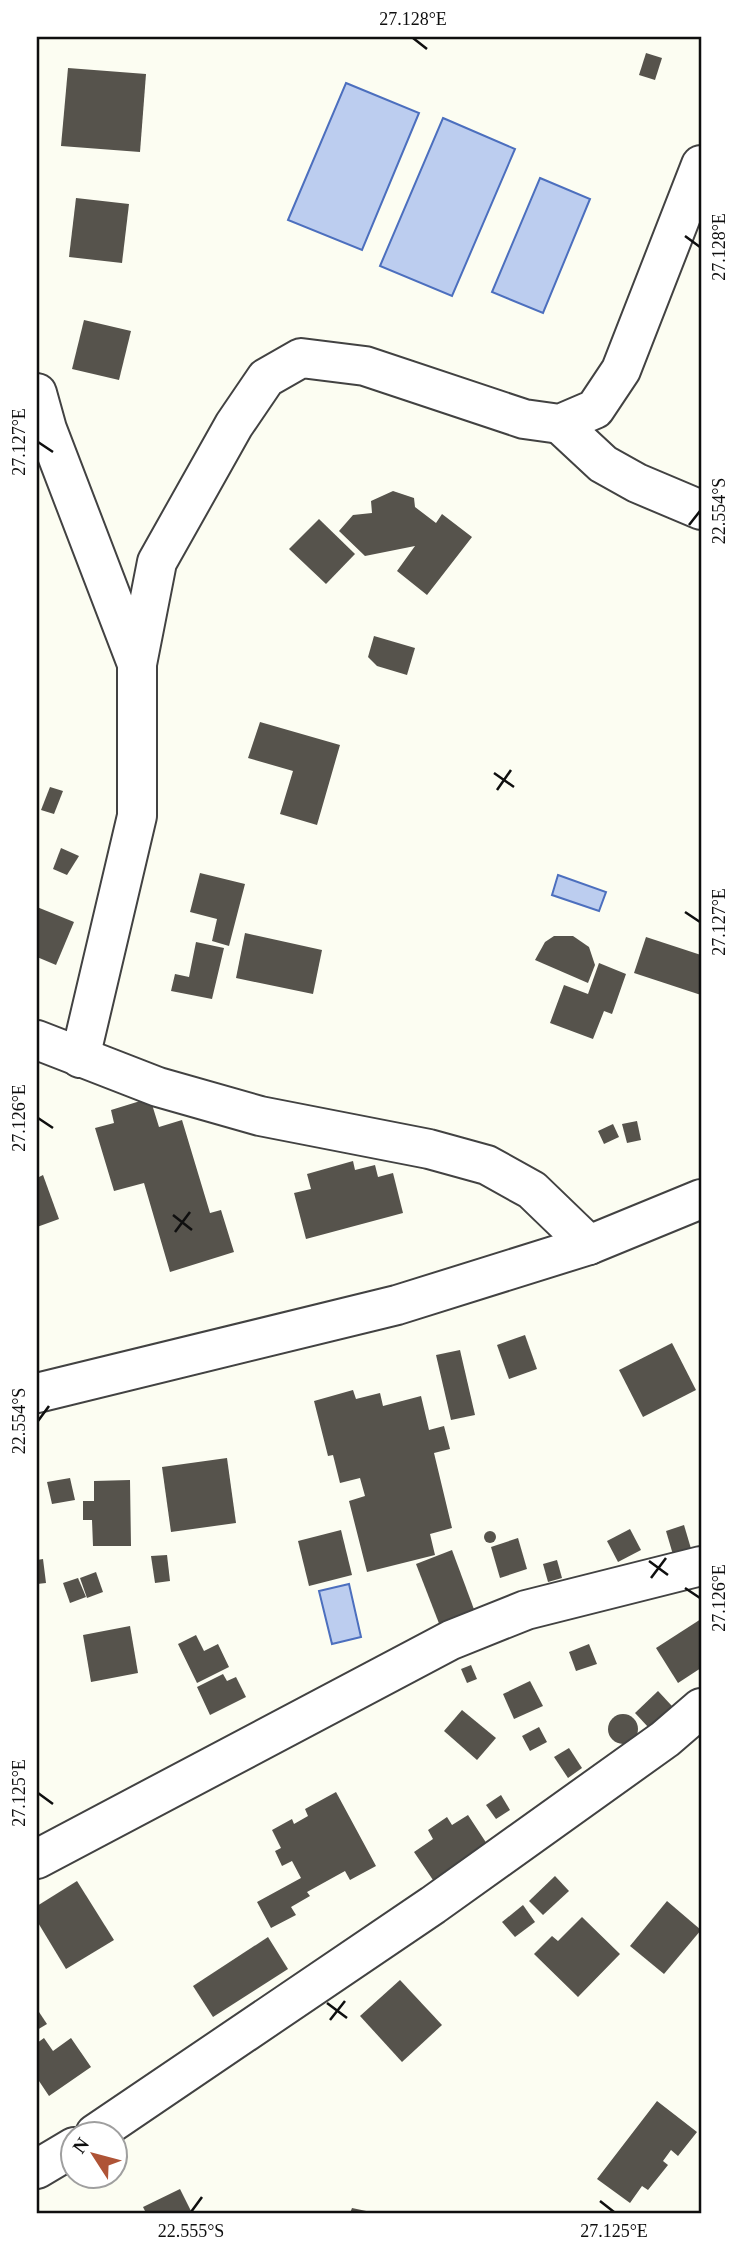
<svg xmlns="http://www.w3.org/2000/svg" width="738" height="2250" font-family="Georgia,serif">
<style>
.water{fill:#bccdef;stroke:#4c6fbe;stroke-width:2}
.building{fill:#56534c}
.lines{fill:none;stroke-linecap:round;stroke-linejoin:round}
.minor-casing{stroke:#424242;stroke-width:42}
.tertiary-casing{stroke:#424242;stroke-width:42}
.minor{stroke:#fff;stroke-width:38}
.tertiary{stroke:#fff;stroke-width:38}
.ticks{fill:none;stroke:#0f0f0f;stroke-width:2.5}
.neatline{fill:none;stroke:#0f0f0f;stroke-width:2.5}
.ticks-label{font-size:18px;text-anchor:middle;fill:#0f0f0f}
</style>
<rect width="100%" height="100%" fill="#fcfdf2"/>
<g class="water">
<path d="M 346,83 L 419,113 L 362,250 L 288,220 Z"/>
<path d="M 443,118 L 515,149 L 452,296 L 380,266 Z"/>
<path d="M 540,178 L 590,199 L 543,313 L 492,292 Z"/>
<path d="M 558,875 L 606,892 L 599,911 L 552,895 Z"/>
<path d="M 349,1584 L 361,1637 L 332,1644 L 319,1591 Z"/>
</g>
<g class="building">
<path d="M 646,53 L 662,58 L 655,80 L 639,75 Z"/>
<path d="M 68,68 L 146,74 L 140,152 L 61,146 Z"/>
<path d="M 76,198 L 129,204 L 122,263 L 69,257 Z"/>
<path d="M 84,320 L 131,331 L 119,380 L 72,369 Z"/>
<path d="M 393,491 L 414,498 L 415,507 L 436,523 L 442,514 L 472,537 L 427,595 L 397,571 L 415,546 L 365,556 L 339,531 L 353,515 L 372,513 L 371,501 Z"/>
<path d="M 319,519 L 355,554 L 326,584 L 289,549 Z"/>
<path d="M 374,636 L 415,648 L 407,675 L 377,666 L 368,657 Z"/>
<path d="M 260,722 L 340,745 L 317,825 L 280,814 L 293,771 L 248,758 Z"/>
<path d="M 50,787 L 63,791 L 54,814 L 41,810 Z"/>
<path d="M 61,848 L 79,856 L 67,875 L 53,869 Z"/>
<path d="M 200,873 L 245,884 L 229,946 L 212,941 L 217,919 L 190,912 Z"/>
<path d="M 37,907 L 74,922 L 56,965 L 37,957 Z"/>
<path d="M 245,933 L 322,950 L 313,994 L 236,978 Z"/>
<path d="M 554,936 L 573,936 L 589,947 L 595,965 L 588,983 L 535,960 L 545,942 Z"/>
<path d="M 646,937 L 701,955 L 701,995 L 634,973 Z"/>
<path d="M 196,942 L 224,948 L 212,999 L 171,991 L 175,974 L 189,977 Z"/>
<path d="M 599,963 L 626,974 L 612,1014 L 604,1011 L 593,1039 L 550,1023 L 564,985 L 588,994 Z"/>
<path d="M 150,1098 L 159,1127 L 182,1120 L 210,1213 L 221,1210 L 234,1252 L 170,1272 L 144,1183 L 114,1191 L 95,1128 L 114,1123 L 111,1110 Z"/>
<path d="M 637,1121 L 641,1140 L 627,1143 L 622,1124 Z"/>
<path d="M 613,1124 L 619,1137 L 604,1144 L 598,1131 Z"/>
<path d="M 353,1161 L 355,1170 L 375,1165 L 378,1177 L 393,1173 L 403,1213 L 306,1239 L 294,1193 L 311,1189 L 307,1174 Z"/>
<path d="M 43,1175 L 59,1219 L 37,1227 L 37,1178 Z"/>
<path d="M 525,1335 L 537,1369 L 509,1379 L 497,1345 Z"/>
<path d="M 672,1343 L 696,1390 L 643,1417 L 619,1370 Z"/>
<path d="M 460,1350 L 475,1415 L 451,1420 L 436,1355 Z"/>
<path d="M 353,1390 L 356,1399 L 380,1393 L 383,1406 L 421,1396 L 429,1430 L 444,1426 L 450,1449 L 434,1453 L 452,1528 L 430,1534 L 435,1555 L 367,1572 L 349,1501 L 365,1496 L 360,1478 L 340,1483 L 333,1455 L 328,1456 L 314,1401 Z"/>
<path d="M 227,1458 L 236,1523 L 171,1532 L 162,1467 Z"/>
<path d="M 70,1478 L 75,1500 L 52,1504 L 47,1482 Z"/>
<path d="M 130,1480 L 131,1546 L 93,1546 L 92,1520 L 83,1520 L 83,1501 L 94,1501 L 94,1481 Z"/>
<path d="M 684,1525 L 692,1552 L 674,1558 L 666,1531 Z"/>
<path d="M 630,1529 L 641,1550 L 618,1562 L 607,1541 Z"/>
<path d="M 341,1530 L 352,1575 L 309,1586 L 298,1541 Z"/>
<circle cx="490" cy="1537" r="6"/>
<path d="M 518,1538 L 527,1569 L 500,1578 L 491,1547 Z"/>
<path d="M 452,1550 L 475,1612 L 440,1626 L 416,1564 Z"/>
<path d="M 167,1555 L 170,1581 L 155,1583 L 151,1556 Z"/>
<path d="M 43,1559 L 46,1583 L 37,1584 L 37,1560 Z"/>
<path d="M 557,1560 L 562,1578 L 548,1582 L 543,1564 Z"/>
<path d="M 96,1572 L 103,1592 L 87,1598 L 80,1578 Z"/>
<path d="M 78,1578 L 86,1597 L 70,1603 L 63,1583 Z"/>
<path d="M 701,1619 L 701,1668 L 678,1683 L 656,1648 Z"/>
<path d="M 130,1626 L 138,1673 L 91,1682 L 83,1635 Z"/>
<path d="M 196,1635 L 204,1651 L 218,1644 L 229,1667 L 197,1683 L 178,1644 Z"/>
<path d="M 589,1644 L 597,1664 L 576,1671 L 569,1652 Z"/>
<path d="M 471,1665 L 477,1679 L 467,1683 L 461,1669 Z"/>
<path d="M 223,1674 L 227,1681 L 236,1677 L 246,1697 L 210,1715 L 197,1687 Z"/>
<path d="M 530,1681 L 543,1706 L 514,1719 L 503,1694 Z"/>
<path d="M 658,1691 L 672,1706 L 649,1728 L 635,1713 Z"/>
<path d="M 462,1710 L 496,1738 L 477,1760 L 444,1731 Z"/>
<circle cx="623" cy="1729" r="15"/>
<path d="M 539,1727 L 547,1742 L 530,1751 L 522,1736 Z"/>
<path d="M 569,1748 L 582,1768 L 568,1778 L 554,1757 Z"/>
<path d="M 336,1792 L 376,1866 L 350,1880 L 345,1871 L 307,1892 L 310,1896 L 291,1907 L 296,1915 L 271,1928 L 257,1902 L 301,1878 L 292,1861 L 282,1866 L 275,1851 L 281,1848 L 272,1830 L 292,1819 L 294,1824 L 308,1816 L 305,1809 Z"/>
<path d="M 501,1795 L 510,1810 L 496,1819 L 486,1805 Z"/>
<path d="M 468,1815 L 487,1844 L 433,1880 L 414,1852 L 433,1839 L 428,1830 L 447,1817 L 452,1825 Z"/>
<path d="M 555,1876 L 569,1891 L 543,1915 L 529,1901 Z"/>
<path d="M 77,1881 L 114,1940 L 66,1969 L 37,1921 L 37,1906 Z"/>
<path d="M 667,1901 L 701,1930 L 664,1974 L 630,1946 Z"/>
<path d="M 523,1905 L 535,1922 L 515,1937 L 502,1922 Z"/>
<path d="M 582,1917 L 620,1954 L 578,1997 L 534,1954 L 552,1936 L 558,1941 Z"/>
<path d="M 268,1937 L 288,1969 L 213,2017 L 193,1986 Z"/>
<path d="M 400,1980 L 442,2025 L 402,2062 L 360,2016 Z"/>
<path d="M 37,2009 L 47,2024 L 37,2030 Z"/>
<path d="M 44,2038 L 53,2051 L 71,2038 L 91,2067 L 49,2096 L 37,2078 L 37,2043 Z"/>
<path d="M 657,2101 L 697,2132 L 678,2156 L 671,2150 L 663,2161 L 668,2165 L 648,2190 L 642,2186 L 630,2203 L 597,2179 Z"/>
<path d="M 180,2189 L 192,2213 L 146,2213 L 143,2207 Z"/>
<path d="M 352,2208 L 371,2212 L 371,2213 L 350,2213 Z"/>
</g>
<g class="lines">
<g class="minor-casing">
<g id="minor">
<path d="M 37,393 L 47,429 L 137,664"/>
<path d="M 560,424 L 603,464 L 637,483 L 701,510"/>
<path d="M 37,1040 L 158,1087 L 260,1116 L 429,1149 L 487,1165 L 532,1190 L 589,1245"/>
<path d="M 80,1058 L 137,816 L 137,664 L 157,562 L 234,425 L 266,378 L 301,358 L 365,366 L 524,419 L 560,424 L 595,409 L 621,370 L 701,165"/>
<path d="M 37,1859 L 451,1640 L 526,1610 L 701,1566"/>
<path d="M 95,2134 L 433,1905 L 665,1739 L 701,1708"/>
<path d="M 37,2169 L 74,2147"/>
</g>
</g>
<g class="tertiary-casing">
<path id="tertiary" d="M 37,1393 L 397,1305 L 589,1245 L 701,1199"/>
</g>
<use href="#minor" class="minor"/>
<use href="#tertiary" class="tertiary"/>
</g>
<path class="ticks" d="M 413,38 L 427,49M 685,236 L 700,247M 38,442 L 53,452M 689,525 L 700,511M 494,773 L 514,787M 497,790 L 511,770M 685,912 L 700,922M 38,1118 L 53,1128M 173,1215 L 192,1230M 175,1232 L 190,1212M 38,1421 L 49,1406M 649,1561 L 668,1575M 651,1578 L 666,1558M 685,1588 L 700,1598M 38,1793 L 53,1804M 327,2003 L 347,2018M 330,2020 L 345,2001M 600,2201 L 614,2212M 191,2212 L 202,2197"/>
<rect width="738" height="2250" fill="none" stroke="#ffffff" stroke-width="77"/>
<g transform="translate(94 2155) rotate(306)"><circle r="33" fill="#ffffff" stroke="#9f9f9f" stroke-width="2"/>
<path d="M0-5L12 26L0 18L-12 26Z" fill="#af5436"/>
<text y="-10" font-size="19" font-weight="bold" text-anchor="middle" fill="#0f0f0f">N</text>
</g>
<rect x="38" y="38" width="662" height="2174" class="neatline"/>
<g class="ticks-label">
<text x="413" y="25">27.128°E</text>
<text transform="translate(719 247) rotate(-90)" y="6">27.128°E</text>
<text transform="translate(19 442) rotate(-90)" y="6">27.127°E</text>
<text transform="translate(719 511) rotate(-90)" y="6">22.554°S</text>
<text transform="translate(719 922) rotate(-90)" y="6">27.127°E</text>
<text transform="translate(19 1118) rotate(-90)" y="6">27.126°E</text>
<text transform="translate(19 1421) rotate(-90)" y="6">22.554°S</text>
<text transform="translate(719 1598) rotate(-90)" y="6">27.126°E</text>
<text transform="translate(19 1793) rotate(-90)" y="6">27.125°E</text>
<text x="191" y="2237">22.555°S</text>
<text x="614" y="2237">27.125°E</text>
</g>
</svg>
